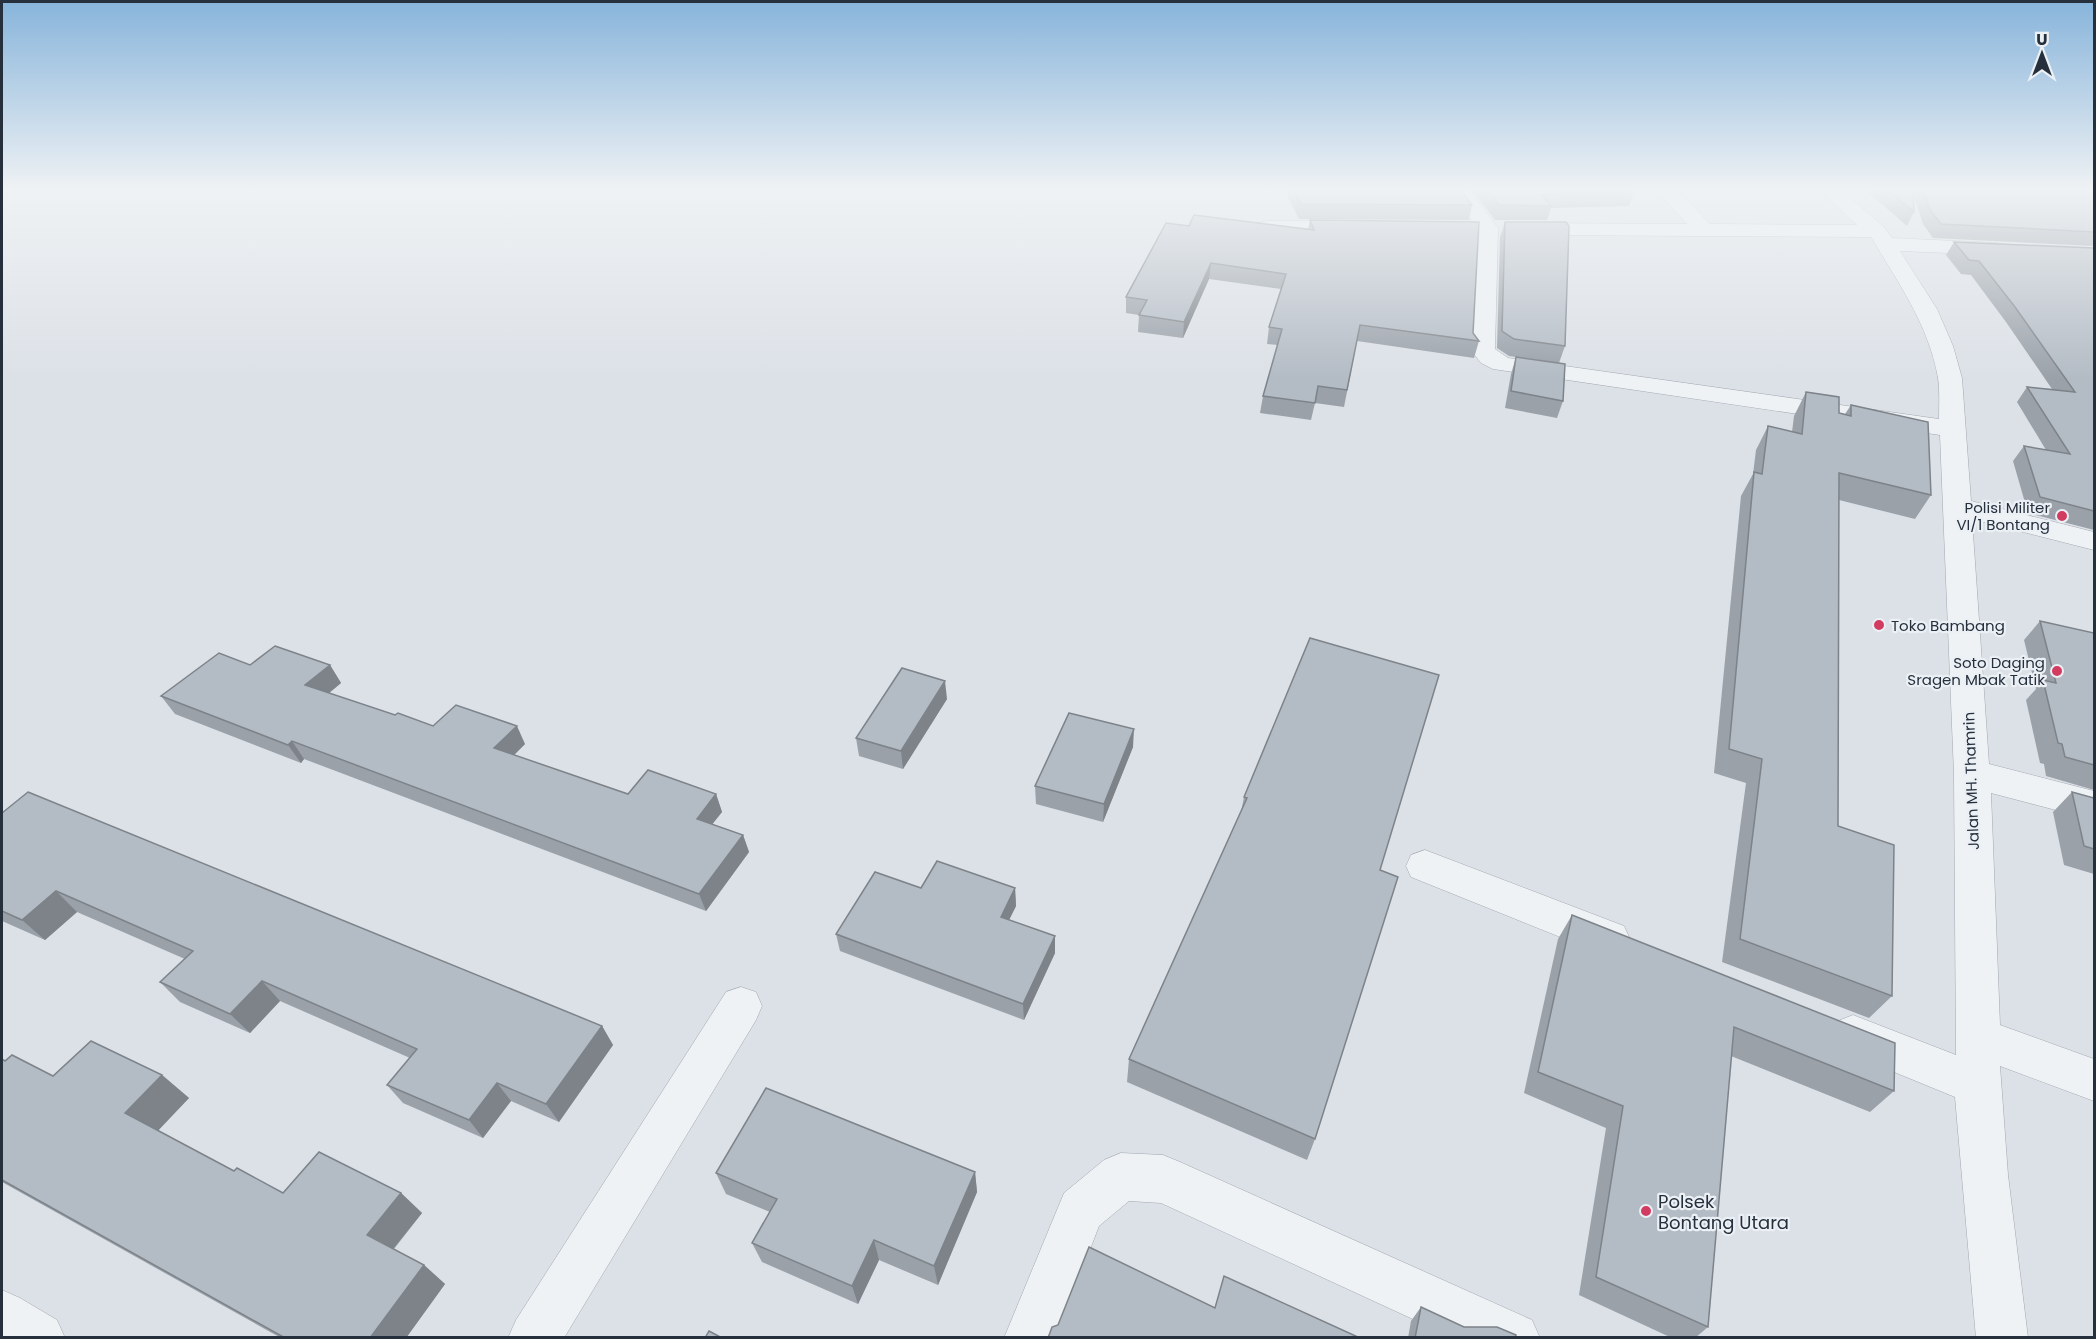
<svg xmlns="http://www.w3.org/2000/svg" width="2096" height="1339" font-family="Poppins,sans-serif">
<style>
.lines{fill:none;stroke-linecap:round;stroke-linejoin:round}
.minor-casing{stroke:#a2a8b1;stroke-width:1}
.minor{fill:#eff2f5;fill-rule:evenodd}
.wall{fill:#9aa1a9}
.shaded-wall{fill:#7d8389}
.building{fill:#b3bbc4;stroke:#7d8389;stroke-width:1.5}
.poi-dot{fill:#d13c60;stroke:#ebf0f5;stroke-width:2}
.labels{text-anchor:middle;dominant-baseline:central;stroke-width:4.5;stroke-linejoin:round;paint-order:stroke}
.poi-label{font-size:15px;fill:#26303d;stroke:#ebf0f5;text-anchor:end}
.street-label{font-size:15px;fill:#26303d;stroke:#ebf0f5}
.near-poi-label{font-size:18px;fill:#26303d;stroke:#ebf0f5;text-anchor:start}
</style>
<rect width="100%" height="100%" fill="#dce1e7"/>
<g class="lines">
<g class="minor-casing">
<g id="minor">
<path d="M 1450,191 L 1470,191 L 1498,228 L 1495,349 L 1508,358 L 1939,419 C 1939,406 1940,391 1938,378 C 1929,325 1897,281 1871,237 L 1525,235 L 1518,233 L 1515,229 L 1518,225 L 1525,223 L 1687,224 L 1657,191 L 1678,191 L 1710,224 L 1857,225 L 1821,191 L 1842,191 L 1884,227 L 1892,238 L 1997,243 L 2004,245 L 2008,249 L 2004,253 L 1997,255 L 1900,251 L 1937,309 L 1953,346 L 1962,378 L 1971,501 L 2094,532 L 2094,550 L 1972,519 L 1989,764 L 2094,791 L 2094,820 L 1991,793 L 2000,1025 L 2094,1059 L 2094,1101 L 2000,1066 L 2008,1175 L 2028,1338 L 1976,1338 L 1955,1097 L 1838,1049 L 1831,1035 L 1838,1021 L 1853,1015 L 1956,1055 L 1954,774 L 1940,435 L 1493,369 L 1481,363 L 1471,350 L 1478,228 Z"/>
<path d="M 1267,221 L 1354,221 L 1361,223 L 1364,227 L 1361,231 L 1354,233 L 1260,231 L 1257,227 L 1260,223 Z"/>
<path d="M 1425,850 L 1624,926 L 1630,939 L 1624,952 L 1610,957 L 1411,877 L 1406,866 L 1411,855 Z"/>
<path d="M 741,987 L 756,992 L 762,1006 L 756,1020 L 564,1338 L 508,1338 L 516,1320 L 726,992 Z"/>
<path d="M 1121,1153 L 1163,1155 L 1180,1162 L 1532,1320 L 1540,1338 L 1454,1338 L 1161,1203 L 1129,1201 L 1099,1226 L 1056,1338 L 1004,1338 L 1064,1193 L 1104,1160 Z"/>
<path d="M 2,1290 L 20,1298 L 57,1320 L 65,1338 L 2,1338 Z"/>
</g>
</g>
<use href="#minor" class="minor"/>
</g>
<g class="wall">
<path d="M 1285,191 L 1462,191 L 1472,205 L 1469,220 L 1299,219 Z"/>
<path d="M 1473,191 L 1634,191 L 1634,192 L 1629,206 L 1551,208 L 1547,220 L 1495,220 Z"/>
<path d="M 1867,191 L 2094,191 L 2094,246 L 1933,238 L 1923,224 L 1913,193 L 1914,212 L 1907,226 Z"/>
<path d="M 1310,220 L 1473,333 L 1479,341 L 1474,358 L 1357,341 L 1344,407 L 1315,403 L 1311,420 L 1260,413 L 1263,396 L 1278,345 L 1267,344 L 1269,327 L 1281,289 L 1209,279 L 1183,338 L 1138,332 L 1139,315 L 1126,313 L 1126,297 L 1189,226 L 1308,229 Z"/>
<path d="M 1505,222 L 1565,346 L 1559,363 L 1509,356 L 1497,348 L 1500,237 Z"/>
<path d="M 1954,242 L 2094,248 L 2094,530 L 2028,513 L 2013,461 L 2024,446 L 2046,450 L 2017,402 L 2027,387 L 2052,389 L 2006,322 L 1971,275 L 1961,274 L 1946,255 Z"/>
<path d="M 1516,357 L 1563,401 L 1557,418 L 1505,408 L 1511,374 Z"/>
<path d="M 1806,392 L 1839,413 L 1845,414 L 1851,405 L 1931,495 L 1915,519 L 1839,500 L 1838,826 L 1892,996 L 1869,1018 L 1722,962 L 1746,783 L 1714,773 L 1741,496 L 1753,474 L 1756,450 L 1768,426 L 1792,432 L 1794,416 Z"/>
<path d="M 2040,621 L 2094,633 L 2094,790 L 2046,776 L 2044,764 L 2040,763 L 2026,700 L 2036,689 L 2024,640 Z"/>
<path d="M 1310,638 L 1380,870 L 1315,1139 L 1307,1160 L 1127,1082 L 1129,1059 L 1241,812 L 1244,797 Z"/>
<path d="M 250,665 L 330,665 L 341,683 L 329,693 L 395,715 L 433,726 L 525,744 L 514,755 L 628,794 L 716,794 L 722,812 L 712,824 L 743,835 L 749,852 L 706,911 L 304,759 L 301,763 L 175,714 L 161,696 Z"/>
<path d="M 947,699 L 903,769 L 859,756 L 856,738 Z"/>
<path d="M 1133,747 L 1103,822 L 1036,804 L 1035,786 Z"/>
<path d="M 2072,792 L 2094,798 L 2094,874 L 2064,865 L 2053,812 Z"/>
<path d="M 2,813 L 602,1026 L 613,1045 L 559,1122 L 511,1101 L 483,1138 L 403,1103 L 387,1085 L 410,1058 L 280,1001 L 250,1033 L 180,1002 L 160,982 L 185,959 L 77,912 L 45,940 L 2,921 Z"/>
<path d="M 921,888 L 1015,888 L 1016,906 L 1009,920 L 1055,936 L 1055,953 L 1024,1020 L 840,951 L 836,934 Z"/>
<path d="M 1572,915 L 1894,1091 L 1870,1112 L 1731,1056 L 1708,1327 L 1695,1338 L 1672,1338 L 1579,1295 L 1606,1128 L 1524,1093 L 1558,939 Z"/>
<path d="M 2,1059 L 53,1076 L 162,1075 L 189,1098 L 158,1130 L 234,1171 L 283,1193 L 401,1193 L 422,1213 L 394,1249 L 424,1265 L 445,1284 L 406,1338 L 281,1338 L 2,1182 Z"/>
<path d="M 975,1172 L 977,1192 L 938,1285 L 879,1260 L 858,1304 L 762,1262 L 752,1243 L 770,1212 L 726,1194 L 716,1173 Z"/>
<path d="M 1421,1307 L 1464,1327 L 1515,1338 L 1408,1338 L 1411,1321 Z"/>
</g>
<g class="shaded-wall">
<path d="M 1211,263 L 1209,279 L 1183,338 L 1184,322 Z"/>
<path d="M 330,665 L 341,683 L 317,703 L 305,685 Z"/>
<path d="M 945,681 L 947,699 L 903,769 L 901,751 Z"/>
<path d="M 517,726 L 525,744 L 503,766 L 494,748 Z"/>
<path d="M 1134,729 L 1133,747 L 1103,822 L 1104,804 Z"/>
<path d="M 292,741 L 304,759 L 301,763 L 288,745 Z"/>
<path d="M 716,794 L 722,812 L 703,836 L 697,819 Z"/>
<path d="M 743,835 L 749,852 L 706,911 L 699,894 Z"/>
<path d="M 1015,888 L 1016,906 L 1002,934 L 1001,917 Z"/>
<path d="M 56,891 L 77,912 L 45,940 L 22,920 Z"/>
<path d="M 1055,936 L 1055,953 L 1024,1020 L 1023,1004 Z"/>
<path d="M 262,981 L 280,1001 L 250,1033 L 230,1014 Z"/>
<path d="M 602,1026 L 613,1045 L 559,1122 L 546,1104 Z"/>
<path d="M 162,1075 L 189,1098 L 154,1135 L 125,1113 Z"/>
<path d="M 497,1083 L 511,1101 L 483,1138 L 469,1120 Z"/>
<path d="M 975,1172 L 977,1192 L 938,1285 L 934,1266 Z"/>
<path d="M 401,1193 L 422,1213 L 389,1254 L 367,1235 Z"/>
<path d="M 874,1240 L 879,1260 L 858,1304 L 852,1286 Z"/>
<path d="M 424,1265 L 445,1284 L 406,1338 L 370,1338 Z"/>
</g>
<g class="building">
<path d="M 1294,191 L 1462,191 L 1472,205 L 1301,204 Z"/>
<path d="M 1488,191 L 1634,191 L 1634,192 L 1541,194 L 1551,206 L 1499,205 Z"/>
<path d="M 1889,191 L 1913,191 L 1914,212 Z"/>
<path d="M 1924,191 L 2094,191 L 2094,232 L 1941,224 L 1930,210 Z"/>
<path d="M 1194,215 L 1314,230 L 1310,220 L 1479,222 L 1473,333 L 1479,341 L 1360,325 L 1347,390 L 1318,386 L 1315,403 L 1263,396 L 1282,329 L 1269,327 L 1286,274 L 1211,263 L 1184,322 L 1139,315 L 1147,300 L 1126,297 L 1166,223 L 1189,226 Z"/>
<path d="M 1505,222 L 1566,222 L 1569,226 L 1565,346 L 1514,339 L 1502,331 Z"/>
<path d="M 1954,242 L 2094,248 L 2094,511 L 2040,497 L 2024,446 L 2070,454 L 2027,387 L 2075,392 L 2015,307 L 1979,261 L 1969,260 Z"/>
<path d="M 1516,357 L 1565,364 L 1563,401 L 1511,391 Z"/>
<path d="M 1806,392 L 1839,397 L 1839,413 L 1851,416 L 1851,405 L 1928,422 L 1931,495 L 1839,473 L 1838,826 L 1894,845 L 1892,996 L 1740,939 L 1762,759 L 1729,749 L 1754,472 L 1762,474 L 1768,426 L 1802,434 Z"/>
<path d="M 2040,621 L 2094,633 L 2094,765 L 2065,757 L 2062,744 L 2058,743 L 2043,680 L 2056,683 Z"/>
<path d="M 1310,638 L 1439,675 L 1380,870 L 1398,877 L 1315,1139 L 1129,1059 L 1247,798 L 1244,797 Z"/>
<path d="M 275,646 L 330,665 L 305,685 L 395,715 L 398,713 L 433,726 L 456,705 L 517,726 L 494,748 L 628,794 L 648,770 L 716,794 L 697,819 L 743,835 L 699,894 L 292,741 L 288,745 L 161,696 L 219,653 L 250,665 Z"/>
<path d="M 902,668 L 945,681 L 901,751 L 856,738 Z"/>
<path d="M 1069,713 L 1134,729 L 1104,804 L 1035,786 Z"/>
<path d="M 28,792 L 602,1026 L 546,1104 L 497,1083 L 469,1120 L 387,1085 L 417,1049 L 262,981 L 230,1014 L 160,982 L 193,951 L 56,891 L 22,920 L 2,911 L 2,813 Z"/>
<path d="M 2072,792 L 2094,798 L 2094,849 L 2084,846 Z"/>
<path d="M 937,861 L 1015,888 L 1001,917 L 1055,936 L 1023,1004 L 836,934 L 875,872 L 921,888 Z"/>
<path d="M 1572,915 L 1895,1043 L 1894,1091 L 1734,1027 L 1708,1327 L 1596,1277 L 1623,1106 L 1538,1072 Z"/>
<path d="M 91,1041 L 162,1075 L 125,1113 L 234,1171 L 237,1168 L 283,1193 L 319,1152 L 401,1193 L 367,1235 L 424,1265 L 370,1338 L 285,1338 L 2,1180 L 2,1059 L 5,1061 L 12,1055 L 53,1076 Z"/>
<path d="M 766,1088 L 975,1172 L 934,1266 L 874,1240 L 852,1286 L 752,1243 L 777,1199 L 716,1173 Z"/>
<path d="M 1089,1247 L 1215,1308 L 1224,1276 L 1360,1338 L 1048,1338 L 1052,1327 L 1058,1325 Z"/>
<path d="M 1421,1307 L 1464,1327 L 1497,1327 L 1516,1335 L 1515,1338 L 1415,1338 Z"/>
<path d="M 709,1331 L 722,1338 L 705,1338 Z"/>
</g>
<linearGradient id="sky" x2="0" y2="1"><stop stop-color="#87b4db"/><stop offset="0.5" stop-color="#eff2f4"/><stop offset="1" stop-color="#eff2f4" stop-opacity="0"/></linearGradient>
<rect width="2096" height="379" fill="url(#sky)"/>
<g class="poi-dot">
<circle cx="2062" cy="516" r="6"/>
<circle cx="1879" cy="625" r="6"/>
<circle cx="2057" cy="671" r="6"/>
<circle cx="1646" cy="1211" r="6"/>
</g>
<g class="labels">
<g class="poi-label">
<text x="2050" y="507">Polisi Militer<tspan x="2050" dy="17">VI/1 Bontang</tspan></text>
<text x="1891" y="625" text-anchor="start">Toko Bambang</text>
<text x="2045" y="662">Soto Daging<tspan x="2045" dy="17">Sragen Mbak Tatik</tspan></text>
</g>
<g class="street-label">
<text transform="translate(1971 781) rotate(-92)">Jalan MH. Thamrin</text>
</g>
<g class="near-poi-label">
<text x="1658" y="1201">Polsek<tspan x="1658" dy="21">Bontang Utara</tspan></text>
</g>
</g>
<rect width="2096" height="1339" fill="none" stroke="#26303d" stroke-width="6"/>
<g transform="translate(2042 54)" stroke="#ebf0f5" stroke-width="4.5" paint-order="stroke">
<path d="M0-4.5L10 22L0 15L-10 22Z" fill="#26303d"/>
<text y="-9" font-size="16" font-weight="bold" text-anchor="middle" fill="#26303d">U</text>
</g>
</svg>
